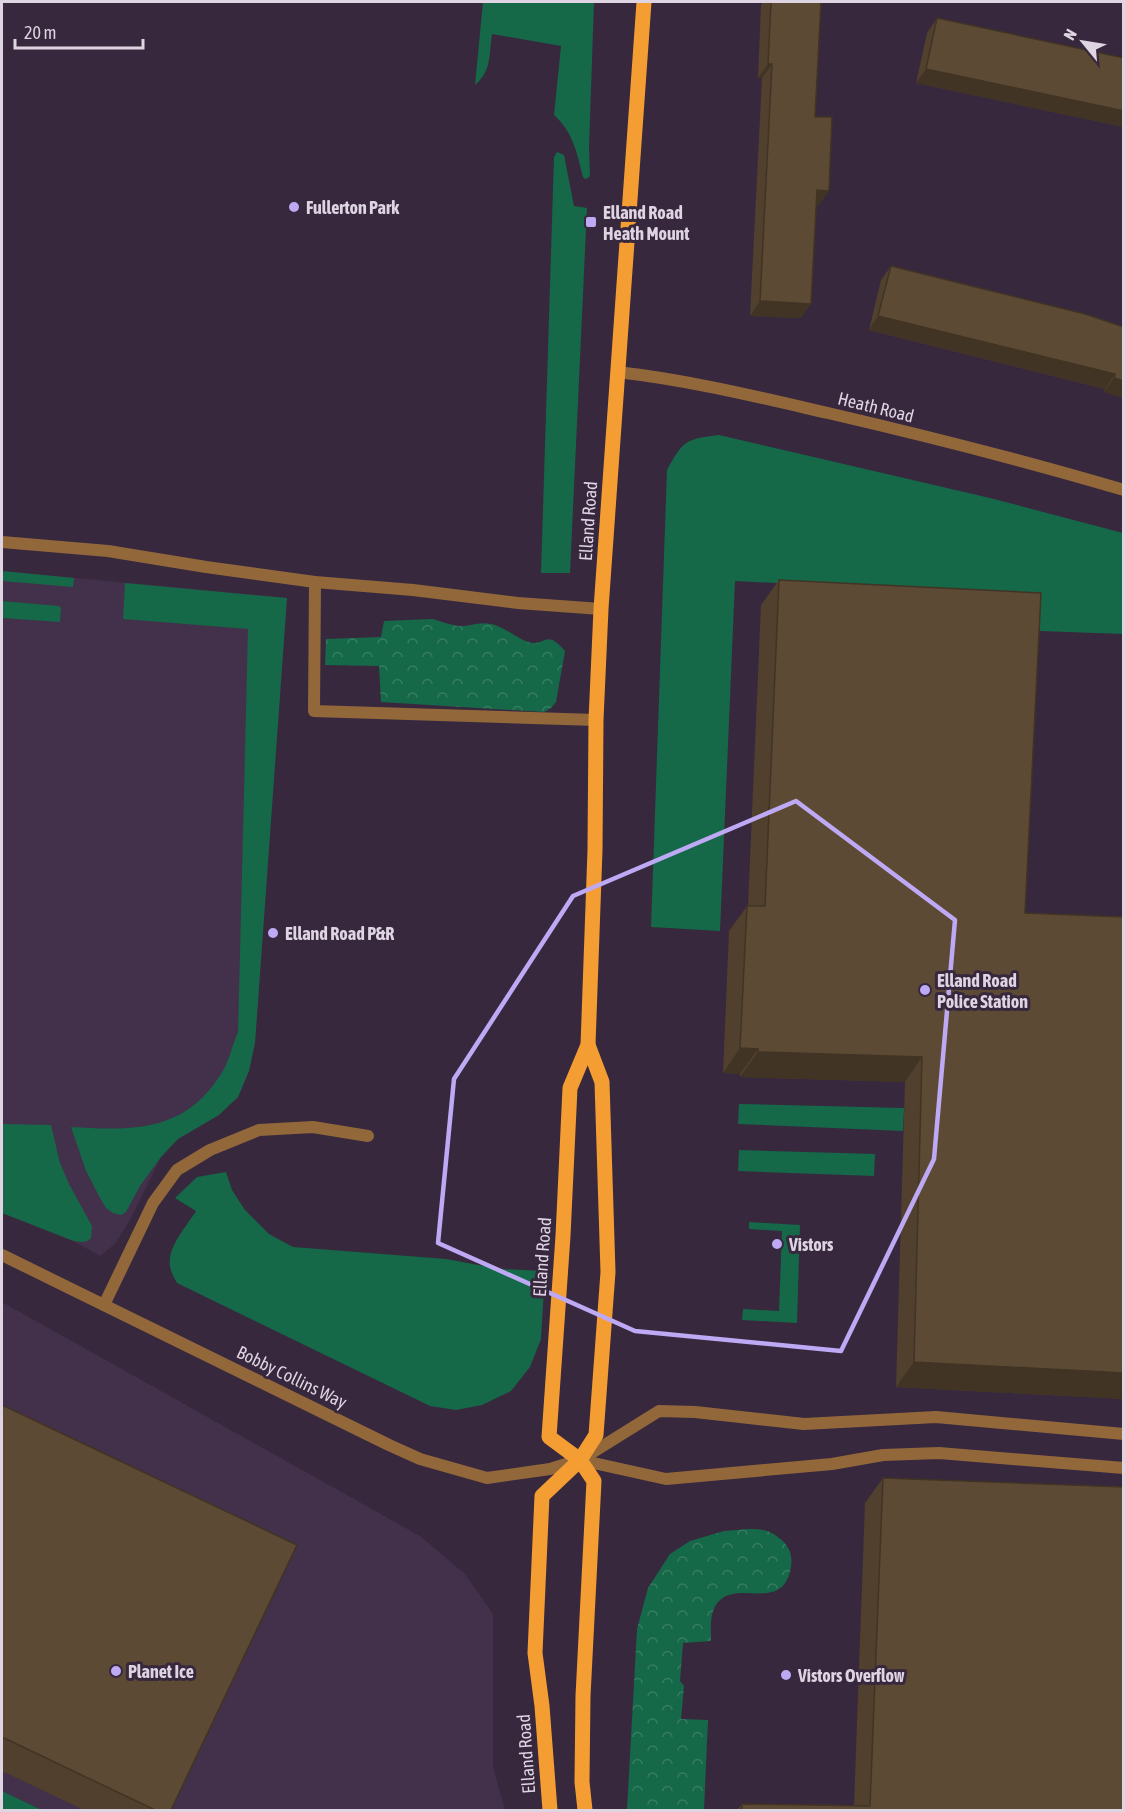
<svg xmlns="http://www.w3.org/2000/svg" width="1125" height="1812" font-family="'Asap Condensed',sans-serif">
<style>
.built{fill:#43304b}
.green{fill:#156848}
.forest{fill:url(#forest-crowns)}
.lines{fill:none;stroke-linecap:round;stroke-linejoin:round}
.lane{stroke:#92683b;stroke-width:12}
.street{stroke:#92683b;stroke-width:12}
.primary{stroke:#f49d33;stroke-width:15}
.wall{fill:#50402d}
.shaded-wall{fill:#413424}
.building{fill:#5d4a34;stroke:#413424;stroke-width:1.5}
.marked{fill:none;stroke:#bea9f5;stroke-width:4.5;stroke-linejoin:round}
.poi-dot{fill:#bea9f5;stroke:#37283e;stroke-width:2}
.labels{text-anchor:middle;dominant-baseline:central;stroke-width:6;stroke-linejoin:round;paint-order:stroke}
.poi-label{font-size:18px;font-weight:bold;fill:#ded4e2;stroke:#37283e;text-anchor:start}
.street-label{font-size:18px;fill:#ded4e2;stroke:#37283e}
</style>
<defs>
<pattern id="forest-crowns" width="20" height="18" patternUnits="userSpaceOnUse" patternTransform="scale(1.5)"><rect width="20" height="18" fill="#156848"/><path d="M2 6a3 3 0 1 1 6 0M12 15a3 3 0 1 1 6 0" fill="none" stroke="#377d62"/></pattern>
</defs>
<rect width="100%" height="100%" fill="#37283e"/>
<g class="built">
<path d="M 2,571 L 287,598 L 255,1043 L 249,1071 L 238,1097 L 219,1115 L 178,1139 L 161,1157 L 130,1220 L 115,1244 L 100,1256 L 71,1240 L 2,1213 Z"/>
<path d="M 2,1302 L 420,1536 L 465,1574 L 493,1614 L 493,1767 L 505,1810 L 42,1810 L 2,1791 Z"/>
</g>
<g class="green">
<path d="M 483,2 L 594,2 L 589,148 L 590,176 L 588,178 L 585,179 L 583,177 C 577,153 573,132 554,115 L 561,46 L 492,34 C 489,54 492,71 475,85 Z"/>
<path d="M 557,152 L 564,155 L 574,206 L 587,208 L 570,573 L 541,573 L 554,157 Z"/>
<path d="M 719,435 L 990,498 L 1123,533 L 1123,634 L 1040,631 L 1040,596 L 735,581 L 720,931 L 651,927 L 667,470 C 683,441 685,439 719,435 Z"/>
<path d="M 2,571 L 74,578 L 73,587 L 2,581 Z"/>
<path d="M 125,583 L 287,598 L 255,1043 L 249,1071 L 238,1097 L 219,1115 L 178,1139 L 161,1157 L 140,1186 L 126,1212 L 121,1215 L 113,1213 L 106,1208 L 100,1198 L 86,1171 L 71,1127 C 136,1131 189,1132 225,1067 C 230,1057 233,1043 238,1032 L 248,629 L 123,619 Z"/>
<path d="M 2,601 L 59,606 L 61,608 L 60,622 L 2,618 Z"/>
<path d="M 739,1104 L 904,1108 L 903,1131 L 738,1124 Z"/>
<path d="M 2,1124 L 51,1125 L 60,1163 L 69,1184 L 92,1226 L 91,1238 C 85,1244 79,1242 71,1240 L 2,1213 Z"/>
<path d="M 739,1150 L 875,1154 L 874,1176 L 738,1171 Z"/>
<path d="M 226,1172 L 232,1190 L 245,1210 L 269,1234 L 293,1247 L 446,1259 L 500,1269 L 545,1271 L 541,1339 L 530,1367 L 511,1391 L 482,1405 L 456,1410 L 430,1406 L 177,1283 C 174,1278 171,1272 170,1266 C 167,1247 187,1226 196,1211 L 175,1198 L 197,1177 Z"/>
<path d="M 749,1222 L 800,1225 L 797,1323 L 742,1320 L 743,1309 L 779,1311 L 782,1231 L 749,1229 Z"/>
<path d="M 2,1791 L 42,1810 L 2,1810 Z"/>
</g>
<g class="forest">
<path d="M 432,619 C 440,621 450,625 459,626 C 470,627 477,621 491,624 C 503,626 516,638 528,642 C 547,647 545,628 565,651 L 556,702 L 551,708 L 544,712 L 381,702 L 379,666 L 325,665 L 326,639 L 381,637 L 384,621 Z"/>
<path d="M 749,1529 C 761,1529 770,1530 779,1538 C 789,1545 793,1555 791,1567 C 783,1613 740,1580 719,1601 C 709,1611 711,1628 711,1641 L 683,1643 L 680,1681 L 684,1686 L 681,1719 L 708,1720 L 704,1810 L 627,1810 L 637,1629 L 648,1588 L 670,1554 L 690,1541 L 724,1531 Z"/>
</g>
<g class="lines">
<g class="lane">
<path d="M 2,542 L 108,551 L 206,567 L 315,582 L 413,590 L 518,603 L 601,609"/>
<path d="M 315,582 L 314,711 L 596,720"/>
<path d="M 104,1305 L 153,1203 L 177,1170 L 210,1150 L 259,1130 L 313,1127 L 368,1136"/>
<path d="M 582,1459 L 659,1411 L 695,1412 L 804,1424 L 936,1417 L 1124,1434"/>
<path d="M 580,1460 L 666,1479 L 832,1464 L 883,1455 L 939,1453 L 1124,1468"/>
</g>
<g class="street">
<path d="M 617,372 C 689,380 758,397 828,413 C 927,436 1026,461 1124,490"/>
<path d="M 2,1255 L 389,1445 L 420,1459 L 487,1478 L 550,1469 L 579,1460"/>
</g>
<g class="primary">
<path d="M 550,1810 L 542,1706 L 535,1653 L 542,1496 L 580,1460 L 596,1435 L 608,1272 L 602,1082 L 588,1045"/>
<path d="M 585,1810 L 582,1782 L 583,1696 L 594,1481 L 580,1460 L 549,1437 L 563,1236 L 570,1088 L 588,1045 L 595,850 L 596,720 L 601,609 L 644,2"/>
</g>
</g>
<g class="wall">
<path d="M 763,2 L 821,2 L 815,117 L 819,205 L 817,205 L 801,318 L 750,316 L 762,78 L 758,78 L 761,5 Z"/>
<path d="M 937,18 L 1124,58 L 1124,127 L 916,83 L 927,33 Z"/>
<path d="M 891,266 L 1124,327 L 1124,398 L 1104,392 L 1105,389 L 869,330 L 881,280 Z"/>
<path d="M 779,580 L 1025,913 L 1124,917 L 1124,1399 L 896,1387 L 905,1082 L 740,1077 L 740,1074 L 723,1073 L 729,931 L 747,906 L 748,906 L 761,605 Z"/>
<path d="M 2,1405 L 171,1810 L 84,1810 L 2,1771 Z"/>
<path d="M 883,1478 L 1124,1810 L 737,1810 L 742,1804 L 854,1805 L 865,1503 Z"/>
</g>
<g class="shaded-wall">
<path d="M 768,64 L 772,64 L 762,78 L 758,78 Z"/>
<path d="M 926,69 L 1124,111 L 1124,127 L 916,83 Z"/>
<path d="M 817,190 L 829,191 L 819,205 L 807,205 Z"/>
<path d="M 760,301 L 811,304 L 801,318 L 750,316 Z"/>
<path d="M 878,316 L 1115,374 L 1105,389 L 869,330 Z"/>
<path d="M 1114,378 L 1124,381 L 1124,398 L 1104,392 Z"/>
<path d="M 740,1048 L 758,1049 L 740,1074 L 723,1073 Z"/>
<path d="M 758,1052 L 922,1057 L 905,1082 L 740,1077 Z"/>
<path d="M 914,1362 L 1124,1373 L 1124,1399 L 896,1387 Z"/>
</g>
<g class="building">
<path d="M 771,2 L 821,2 L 815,117 L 832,117 L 829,191 L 817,190 L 811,304 L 760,301 L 772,64 L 768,64 Z"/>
<path d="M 937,18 L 1124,58 L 1124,111 L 926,69 Z"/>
<path d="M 891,266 L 1085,314 L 1124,327 L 1124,381 L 1114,378 L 1115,374 L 878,316 Z"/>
<path d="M 779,580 L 1041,593 L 1025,913 L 1124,917 L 1124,1373 L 914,1362 L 922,1057 L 758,1052 L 758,1049 L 740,1048 L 747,906 L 765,906 Z"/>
<path d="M 2,1405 L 297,1545 L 171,1810 L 155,1810 L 2,1737 Z"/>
<path d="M 883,1478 L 1124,1487 L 1124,1810 L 742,1810 L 742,1804 L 870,1806 Z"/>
</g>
<path class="marked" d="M 796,801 L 955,920 L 934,1159 L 841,1351 L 635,1331 L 438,1243 L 454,1079 L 573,896 Z"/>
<g class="poi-dot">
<circle cx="294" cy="207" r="6"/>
<rect x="585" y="216" width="12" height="12" rx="3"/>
<circle cx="273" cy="933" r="6"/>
<circle cx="925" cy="990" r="6"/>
<circle cx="777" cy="1244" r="6"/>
<circle cx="116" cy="1671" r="6"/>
<circle cx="786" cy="1675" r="6"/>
</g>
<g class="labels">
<g class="poi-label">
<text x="306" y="207">Fullerton Park</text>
<text x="603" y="212">Elland Road<tspan x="603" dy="21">Heath Mount</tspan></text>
<text x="285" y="933">Elland Road P&amp;R</text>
<text x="937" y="980">Elland Road<tspan x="937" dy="21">Police Station</tspan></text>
<text x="789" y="1244">Vistors</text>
<text x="128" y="1671">Planet Ice</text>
<text x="798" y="1675">Vistors Overflow</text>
</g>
<g class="street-label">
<text transform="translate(876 407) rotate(14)">Heath Road</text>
<text transform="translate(588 521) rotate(-86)">Elland Road</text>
<text transform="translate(542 1257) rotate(-86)">Elland Road</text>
<text transform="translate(292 1377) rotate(26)">Bobby Collins Way</text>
<text transform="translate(526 1754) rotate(-94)">Elland Road</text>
</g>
</g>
<rect width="1125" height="1812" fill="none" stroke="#ded4e2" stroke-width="6"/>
<g transform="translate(1083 42) rotate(300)" stroke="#37283e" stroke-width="4.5" paint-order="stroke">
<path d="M0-4.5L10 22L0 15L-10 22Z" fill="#ded4e2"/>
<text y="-9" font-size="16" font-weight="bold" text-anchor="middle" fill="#ded4e2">N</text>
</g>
<path d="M15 39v9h128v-9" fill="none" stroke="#ded4e2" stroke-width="3"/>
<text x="24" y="39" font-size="18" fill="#ded4e2" stroke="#37283e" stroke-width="4.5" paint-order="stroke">20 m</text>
</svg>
